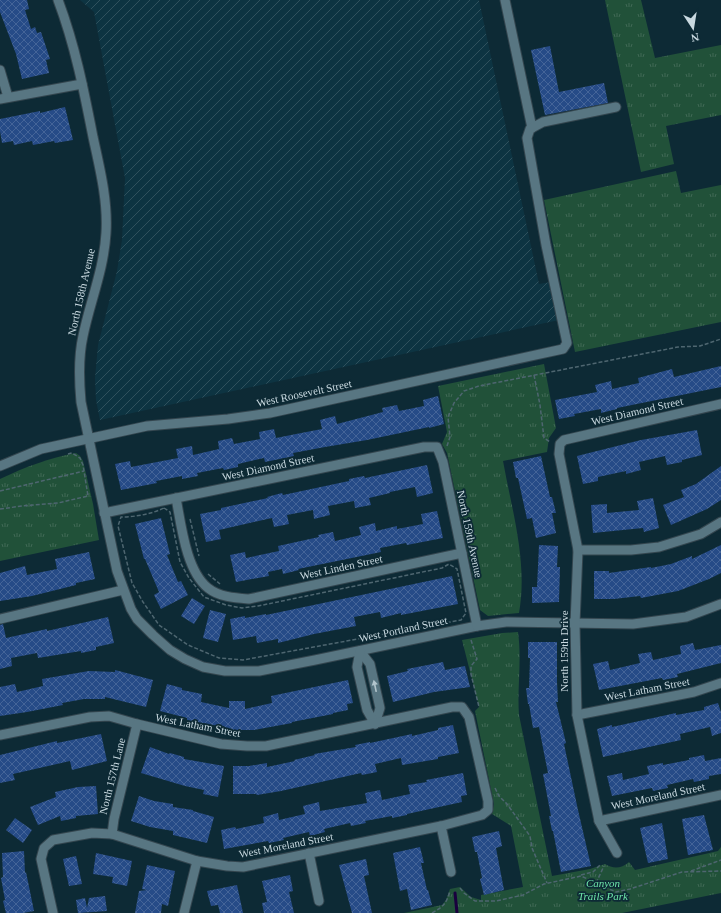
<svg xmlns="http://www.w3.org/2000/svg" width="721" height="913" font-family="Georgia,serif">
<style>
.industrial{fill:url(#industrial-furrows)}
.grass{fill:url(#grass-tufts)}
.lines{fill:none;stroke-linecap:round;stroke-linejoin:round}
.stream{stroke:#19003e;stroke-width:3}
.building{fill:url(#building-cross-hatch)}
.minor-casing{stroke:#34464f;stroke-width:11}
.path{stroke:#4e6670;stroke-width:1.5;stroke-dasharray:4 2;stroke-linecap:butt}
.minor{stroke:#587682;stroke-width:9}
.oneway{fill:#b2c5cd}
.labels{text-anchor:middle;dominant-baseline:central;stroke-width:3.5;stroke-linejoin:round;paint-order:stroke}
.street-label{font-size:11px;fill:#c9d9e0;stroke:#0d2a35}
.park-label{font-size:11px;font-style:italic;fill:#6fe7aa;stroke:#0d2a35}
</style>
<defs>
<pattern id="industrial-furrows" width="10" height="10" patternUnits="userSpaceOnUse"><rect width="10" height="10" fill="#0d3442"/><path d="M-1 1l2-2M0 10L10 0M9 11l2-2" fill="none" stroke="#2f515d"/></pattern>
<pattern id="grass-tufts" width="24" height="20" patternUnits="userSpaceOnUse"><rect width="24" height="20" fill="#215139"/><path d="M3 7l-1-3M5 7V3M7 7l1-3M15 17l-1-3M17 17v-4M19 17l1-3" fill="none" stroke="#406955"/></pattern>
<pattern id="building-cross-hatch" width="8" height="8" patternUnits="userSpaceOnUse"><rect width="8" height="8" fill="#264b87"/><path d="M0 0l8 8M0 8l8-8" fill="none" stroke="#446498"/></pattern>
</defs>
<rect width="100%" height="100%" fill="#0d2a35"/>
<path class="industrial" d="M 80,0 L 479,0 L 539,284 L 551,282 L 559,320 L 100,420 L 96,400 L 95,378 L 98,345 L 117,271 L 122,240 L 125,178 L 94,12 Z"/>
<g class="grass">
<path d="M 605,0 L 641,0 L 655,58 L 721,45 L 721,115 L 666,126 L 674,164 L 641,172 Z"/>
<path d="M 676,171 L 681,193 L 721,185 L 721,322 L 575,352 L 544,200 Z"/>
<path d="M 544,364 L 556,428 L 549,438 L 547,452 L 503,461 C 512,511 528,562 519,613 L 488,616 L 480,610 L 447,453 L 442,444 L 447,432 L 438,386 Z"/>
<path d="M 76,453 L 80,456 L 83,461 L 93,504 L 99,540 L 0,561 L 0,479 C 25,467 49,458 76,453 Z"/>
<path d="M 518,632 C 522,660 517,687 519,715 L 552,876 L 590,869 L 605,864 C 613,869 621,869 629,862 L 635,870 L 718,851 L 721,847 L 721,893 L 622,913 L 404,913 L 442,905 L 446,900 L 450,889 L 460,887 L 471,897 L 481,900 L 481,895 L 523,887 L 511,826 L 492,814 L 494,804 L 475,711 L 479,707 L 462,640 L 502,633 Z"/>
</g>
<g class="lines">
<path class="stream" d="M 455,893 L 457,913"/>
</g>
<g class="building">
<path d="M 0,0 L 27,0 L 29,9 L 25,10 L 31,29 L 35,27 L 37,33 L 41,32 L 50,59 L 46,60 L 49,73 L 22,79 L 16,54 L 0,12 Z"/>
<path d="M 550,46 L 559,92 L 604,83 L 608,103 L 545,115 L 531,50 Z"/>
<path d="M 65,107 L 73,140 L 55,143 L 54,141 L 33,145 L 32,141 L 14,145 L 13,141 L 2,143 L 0,131 L 0,119 L 40,111 L 40,113 Z"/>
<path d="M 721,366 L 721,387 L 617,408 L 617,409 L 601,413 L 601,409 L 574,414 L 575,416 L 559,419 L 555,400 L 597,392 L 595,385 L 611,381 L 612,389 L 639,383 L 638,378 L 672,369 L 674,377 Z"/>
<path d="M 438,396 L 444,424 L 429,428 L 429,427 L 367,440 L 325,447 L 293,453 L 294,456 L 265,462 L 264,458 L 238,464 L 238,467 L 224,470 L 223,468 L 197,473 L 198,476 L 182,479 L 182,476 L 156,481 L 157,483 L 121,490 L 115,464 L 130,461 L 131,467 L 178,458 L 176,449 L 192,446 L 193,455 L 219,449 L 218,441 L 232,438 L 234,444 L 260,439 L 259,432 L 274,429 L 276,438 L 296,434 L 322,429 L 320,420 L 335,416 L 337,424 L 383,412 L 382,408 L 397,405 L 399,411 L 424,406 L 423,400 Z"/>
<path d="M 697,430 L 702,455 L 682,460 L 682,462 L 667,465 L 665,456 L 639,462 L 641,470 L 626,474 L 626,471 L 598,477 L 598,481 L 583,484 L 577,456 L 641,440 Z"/>
<path d="M 541,456 L 550,497 L 552,497 L 556,513 L 552,513 L 556,533 L 536,538 L 532,518 L 527,519 L 518,478 L 516,478 L 513,462 Z"/>
<path d="M 427,465 L 433,493 L 417,497 L 415,487 L 390,492 L 390,493 L 369,498 L 371,505 L 355,508 L 354,501 L 328,506 L 330,515 L 314,519 L 313,510 L 287,515 L 289,524 L 274,527 L 272,518 L 219,530 L 221,539 L 206,542 L 200,514 L 221,510 L 221,508 L 268,498 L 267,497 L 282,493 L 283,495 L 349,481 L 349,479 L 364,476 L 365,478 Z"/>
<path d="M 721,466 L 721,500 L 707,509 L 671,525 L 663,505 L 684,497 L 681,490 L 696,484 Z"/>
<path d="M 653,498 L 659,528 L 644,532 L 643,528 L 593,533 L 591,505 L 607,504 L 607,513 L 639,510 L 637,501 Z"/>
<path d="M 437,511 L 443,538 L 407,545 L 406,543 L 380,548 L 381,552 L 298,569 L 299,570 L 283,574 L 282,569 L 268,572 L 269,576 L 236,582 L 230,555 L 245,552 L 246,558 L 279,551 L 278,546 L 319,537 L 318,535 L 333,532 L 335,541 L 361,535 L 359,527 L 375,523 L 376,531 L 397,526 L 397,529 L 423,524 L 421,514 Z"/>
<path d="M 161,518 L 170,554 L 167,555 L 178,582 L 181,581 L 188,595 L 161,609 L 154,595 L 159,592 L 145,559 L 144,559 L 135,524 Z"/>
<path d="M 539,545 L 558,546 L 557,567 L 560,567 L 559,602 L 532,603 L 532,587 L 537,587 Z"/>
<path d="M 721,545 L 721,573 L 709,579 L 678,591 L 641,598 L 640,596 L 614,599 L 594,599 L 594,571 L 609,571 L 609,573 L 651,567 L 651,568 L 671,564 L 692,556 L 692,559 Z"/>
<path d="M 89,552 L 95,579 L 76,583 L 76,585 L 32,596 L 0,601 L 0,573 L 25,566 L 27,575 L 57,569 L 55,559 Z"/>
<path d="M 452,576 L 458,604 L 401,615 L 401,613 L 381,618 L 380,612 L 354,617 L 356,626 L 314,634 L 278,643 L 278,639 L 257,643 L 256,636 L 233,640 L 230,619 L 245,616 L 245,618 L 266,614 L 266,615 Z"/>
<path d="M 192,598 L 205,606 L 194,624 L 181,616 Z"/>
<path d="M 210,610 L 226,614 L 218,642 L 203,638 Z"/>
<path d="M 108,617 L 114,643 L 96,647 L 96,650 L 81,653 L 81,651 L 38,658 L 37,653 L 11,658 L 12,666 L 0,669 L 0,625 L 3,624 L 6,638 L 47,629 L 47,631 Z"/>
<path d="M 528,642 L 557,642 L 557,682 L 558,702 L 556,702 L 566,743 L 564,744 L 578,810 L 591,866 L 561,872 L 553,831 L 552,831 L 549,816 L 551,816 L 543,774 L 548,773 L 544,753 L 539,727 L 533,728 L 529,704 L 528,704 L 526,688 L 529,688 L 530,658 L 528,658 Z"/>
<path d="M 693,643 L 695,650 L 721,645 L 721,663 L 677,674 L 678,677 L 663,680 L 662,678 L 599,690 L 593,664 L 608,661 L 610,670 L 640,663 L 638,654 L 651,652 L 653,660 L 681,654 L 680,646 Z"/>
<path d="M 443,662 L 445,670 L 465,666 L 470,687 L 434,692 L 393,702 L 387,676 L 408,671 L 407,669 Z"/>
<path d="M 115,670 L 153,680 L 146,707 L 105,697 L 105,699 L 84,699 L 62,703 L 63,705 L 27,712 L 0,716 L 0,687 L 15,684 L 17,692 L 43,686 L 42,679 L 89,671 L 115,672 Z"/>
<path d="M 348,680 L 353,703 L 347,704 L 348,710 L 333,713 L 333,714 L 292,722 L 292,723 L 254,730 L 229,730 L 229,728 L 187,720 L 187,718 L 160,711 L 167,684 L 182,688 L 182,690 L 202,694 L 201,702 L 229,708 L 229,701 L 245,701 L 245,709 L 272,703 L 271,696 Z"/>
<path d="M 718,703 L 721,712 L 721,733 L 712,736 L 710,727 L 680,734 L 681,740 L 603,757 L 597,729 L 612,725 L 612,727 L 676,713 L 676,715 L 704,710 L 704,707 Z"/>
<path d="M 453,725 L 459,753 L 438,757 L 438,759 L 402,765 L 401,758 L 375,764 L 377,772 L 362,775 L 361,773 L 281,791 L 257,795 L 256,794 L 233,794 L 233,766 L 249,766 L 267,763 L 267,767 L 295,761 L 294,760 L 315,755 L 314,754 L 356,747 L 355,745 L 370,742 L 370,743 L 412,734 L 412,736 L 438,730 L 438,728 Z"/>
<path d="M 101,734 L 107,761 L 72,770 L 70,761 L 13,774 L 15,780 L 0,783 L 0,755 L 57,741 L 57,743 Z"/>
<path d="M 150,747 L 169,754 L 170,753 L 184,757 L 184,759 L 224,766 L 218,797 L 203,794 L 204,790 L 185,786 L 141,773 Z"/>
<path d="M 704,755 L 705,761 L 721,758 L 721,774 L 709,776 L 709,779 L 694,782 L 693,779 L 667,785 L 668,788 L 653,791 L 652,788 L 612,796 L 607,776 L 622,773 L 623,780 L 649,774 L 647,766 L 663,763 L 663,765 L 689,760 L 689,758 Z"/>
<path d="M 463,773 L 467,795 L 461,796 L 462,802 L 407,814 L 407,815 L 392,818 L 392,816 L 365,821 L 366,823 L 351,826 L 350,823 L 324,829 L 325,832 L 310,836 L 309,832 L 283,838 L 284,840 L 269,843 L 268,841 L 224,849 L 221,830 L 235,827 L 236,829 L 264,823 L 263,817 L 278,813 L 279,820 L 305,814 L 303,806 L 319,802 L 320,811 L 367,803 L 365,793 L 380,790 L 382,800 L 410,794 L 408,785 L 427,782 L 426,780 Z"/>
<path d="M 96,786 L 98,814 L 76,816 L 76,818 L 61,821 L 60,816 L 38,825 L 30,807 L 56,797 L 55,792 L 78,787 Z"/>
<path d="M 139,796 L 154,801 L 173,804 L 173,807 L 193,810 L 193,811 L 214,817 L 207,843 L 173,835 L 173,831 L 150,827 L 131,821 Z"/>
<path d="M 704,815 L 713,850 L 688,855 L 682,819 Z"/>
<path d="M 15,818 L 32,830 L 23,843 L 6,830 Z"/>
<path d="M 662,823 L 668,859 L 648,863 L 640,828 Z"/>
<path d="M 499,831 L 502,846 L 496,848 L 504,890 L 484,895 L 480,879 L 482,878 L 477,852 L 475,852 L 472,837 Z"/>
<path d="M 420,847 L 424,863 L 421,863 L 427,890 L 428,890 L 432,905 L 411,910 L 407,889 L 400,891 L 393,853 Z"/>
<path d="M 24,851 L 25,873 L 26,872 L 34,911 L 23,913 L 6,913 L 3,901 L 5,900 L 1,878 L 3,877 L 2,853 Z"/>
<path d="M 96,853 L 132,861 L 127,886 L 112,883 L 113,877 L 93,874 Z"/>
<path d="M 76,856 L 82,884 L 69,886 L 63,859 Z"/>
<path d="M 366,859 L 369,875 L 364,876 L 372,913 L 352,913 L 339,865 Z"/>
<path d="M 147,865 L 175,871 L 168,906 L 162,904 L 161,913 L 135,913 L 139,891 L 147,890 L 142,889 Z"/>
<path d="M 290,875 L 293,891 L 289,892 L 294,913 L 264,913 L 262,903 L 267,902 L 262,881 Z"/>
<path d="M 237,885 L 243,913 L 220,913 L 218,905 L 211,906 L 207,891 Z"/>
<path d="M 105,896 L 107,911 L 78,913 L 76,900 L 85,898 L 87,908 L 89,898 Z"/>
</g>
<g class="lines">
<g class="minor-casing">
<g id="minor">
<path d="M 58,0 C 75,45 84,91 93,137 C 100,169 108,201 106,233 C 104,269 90,302 83,336 C 78,358 79,380 81,402 L 117,571 L 131,609 L 137,619 L 153,635 L 170,650 L 185,659 L 203,667 L 225,671 L 259,671 L 315,660 L 477,626 L 506,622 L 633,624 L 686,617 L 721,604"/>
<path d="M 505,0 L 532,128"/>
<path d="M 0,70 L 8,97"/>
<path d="M 0,99 L 82,84"/>
<path d="M 0,466 L 41,449 L 147,426 L 228,419 L 270,413 L 563,349 L 567,343 L 546,245 L 527,138 L 530,129 L 543,122 L 616,107"/>
<path d="M 176,498 C 181,524 186,571 208,588 C 219,597 235,598 249,599 L 462,553"/>
<path d="M 104,513 L 424,447 L 437,447 L 443,462 L 477,626"/>
<path d="M 578,550 L 631,550 L 659,547 L 701,534 L 721,522"/>
<path d="M 0,619 L 123,590"/>
<path d="M 360,651 L 370,664 L 380,708 L 375,724"/>
<path d="M 360,651 L 357,667 L 367,710 L 375,724"/>
<path d="M 577,715 L 694,692 L 721,683"/>
<path d="M 0,735 L 90,717 L 109,716 L 137,724 L 221,744 L 247,746 L 266,746 L 452,707 L 462,707 L 469,717 L 488,801 L 488,810 L 482,815 L 441,826 L 243,867 L 227,866 L 197,861 L 112,834 L 92,833 L 53,840 L 44,848 L 41,859 L 53,913"/>
<path d="M 599,821 L 721,795"/>
<path d="M 441,826 L 451,872"/>
<path d="M 112,834 L 114,819 L 137,724"/>
<path d="M 309,853 L 319,901"/>
<path d="M 617,853 L 599,821 L 577,715 L 575,624 L 578,550 L 559,454 L 560,444 L 564,440 L 721,404"/>
<path d="M 184,913 L 197,861"/>
</g>
</g>
<g class="path">
<path d="M 534,375 L 540,405 L 544,438 L 550,442"/>
<path d="M 447,446 L 450,437 L 448,417 L 454,403 L 464,391 L 479,386 L 678,347 L 700,346 L 721,339"/>
<path d="M 0,491 L 84,471"/>
<path d="M 164,508 L 170,512 L 180,562 L 189,578 L 204,597 L 226,605 L 242,608 L 258,606 L 442,568 L 449,564 L 457,569 L 466,613 L 461,620 L 243,660 L 219,658 L 188,645 L 159,625 L 143,602 L 132,583 L 118,526 L 121,517 C 135,517 152,514 164,508 Z"/>
<path d="M 0,509 L 22,506 L 58,503 L 88,496 L 83,465 L 80,458 L 72,453 L 68,454"/>
<path d="M 190,519 L 199,556"/>
<path d="M 208,574 L 220,584"/>
<path d="M 471,640 L 477,659 L 471,666 L 471,674 L 479,707"/>
<path d="M 495,788 L 499,796 L 507,804 L 530,836 L 532,848 L 547,883"/>
<path d="M 691,871 L 721,860"/>
<path d="M 581,875 L 593,872 L 601,864"/>
<path d="M 596,883 L 604,866"/>
<path d="M 460,888 L 464,893 L 475,901 L 496,901 L 523,895 L 544,884 L 581,876 L 616,892 L 630,889 L 682,872 L 721,871"/>
<path d="M 432,913 C 444,906 446,904 450,891"/>
</g>
<use href="#minor" class="minor"/>
</g>
<defs><path id="oneway-solid" d="M-6-.8H1V-3.2L6.5 0L1 3.2V.8H-6Z"/></defs>
<use class="oneway" href="#oneway-solid" transform="translate(375 686) rotate(-102)"/>
<g class="labels">
<g class="street-label">
<text transform="translate(81 292) rotate(-77)">North 158th Avenue</text>
<text transform="translate(304 393) rotate(-12)">West Roosevelt Street</text>
<text transform="translate(637 411) rotate(-13)">West Diamond Street</text>
<text transform="translate(268 467) rotate(-12)">West Diamond Street</text>
<text transform="translate(470 534) rotate(78)">North 159th Avenue</text>
<text transform="translate(341 567) rotate(-12)">West Linden Street</text>
<text transform="translate(403 629) rotate(-12)">West Portland Street</text>
<text transform="translate(564 651) rotate(-90)">North 159th Drive</text>
<text transform="translate(647 689) rotate(-11)">West Latham Street</text>
<text transform="translate(198 725) rotate(11)">West Latham Street</text>
<text transform="translate(112 776) rotate(-76)">North 157th Lane</text>
<text transform="translate(658 796) rotate(-12)">West Moreland Street</text>
<text transform="translate(286 845) rotate(-11)">West Moreland Street</text>
</g>
<g class="park-label">
<text x="603" y="883">Canyon<tspan x="603" dy="13">Trails Park</tspan></text>
</g>
</g>
<g transform="translate(693 28) rotate(168)" stroke="#0d2a35" stroke-width="3" paint-order="stroke">
<path d="M0-3L7 15L0 10L-7 15Z" fill="#c9d9e0"/>
<text y="-6" font-size="11" font-weight="bold" text-anchor="middle" fill="#c9d9e0">N</text>
</g>
</svg>
